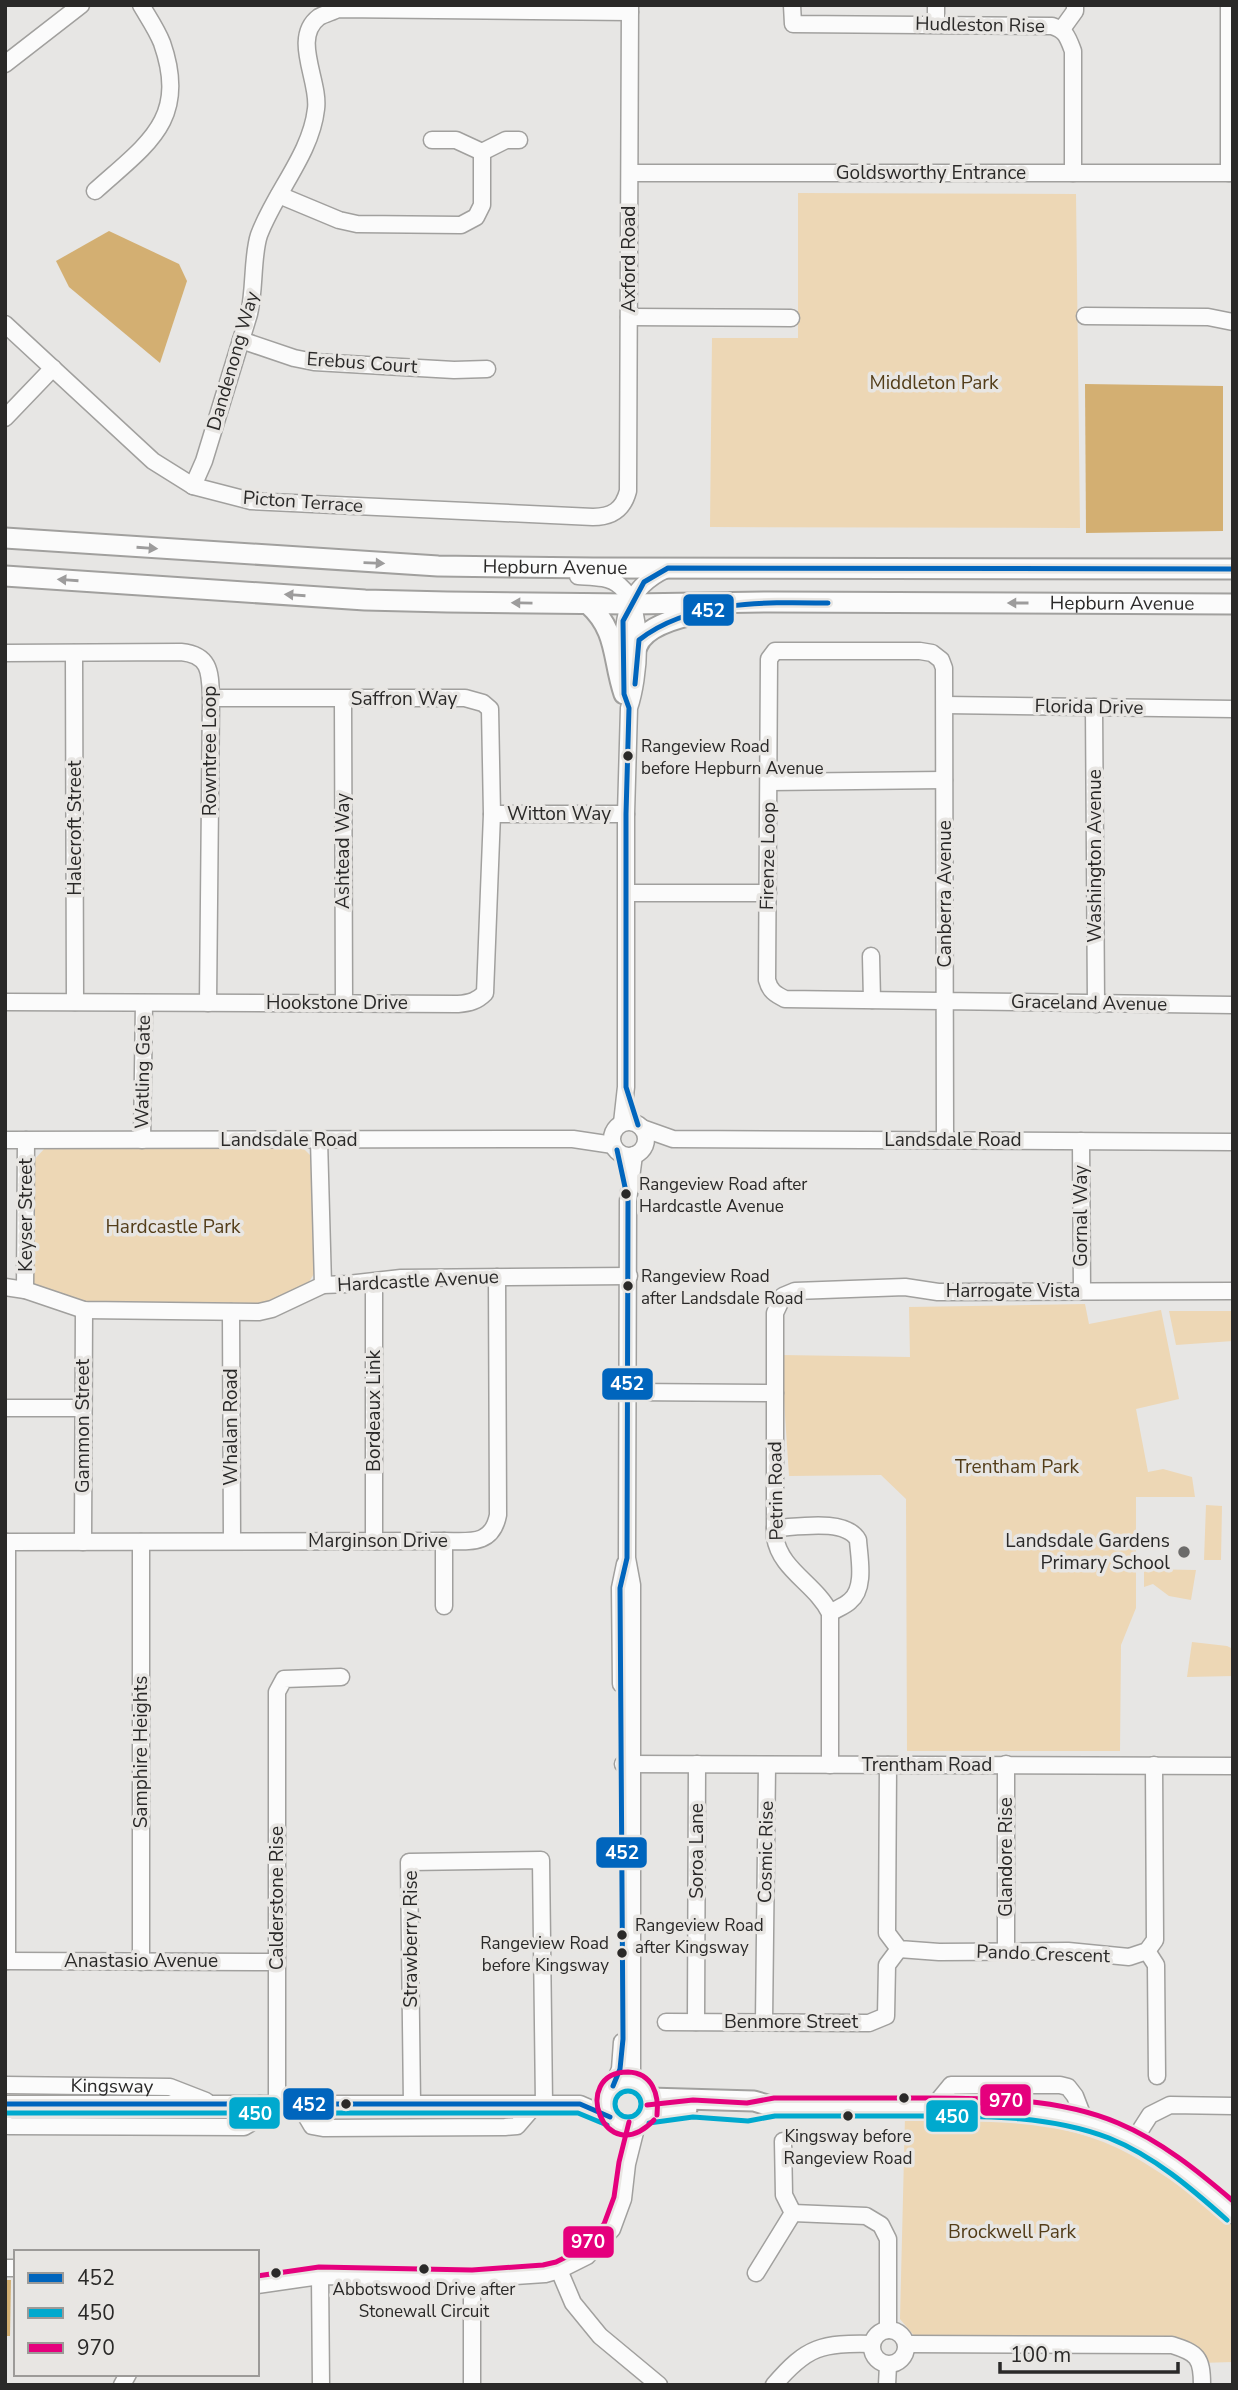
<svg xmlns="http://www.w3.org/2000/svg" width="1238" height="2390" font-family="'Nunito Sans',sans-serif">
<style>
.green{fill:#edd7b5}
.water{fill:#d3af72}
.lines{fill:none;stroke-linecap:round;stroke-linejoin:round}
.minor-casing{stroke:#a1a09e;stroke-width:19}
.major-casing{stroke:#a1a09e;stroke-width:23}
.minor{stroke:#fbfbfb;stroke-width:16}
.major{stroke:#fbfbfb;stroke-width:19}
.bus-1-casing{stroke:#e8e6e3;stroke-width:10}
.bus-2-casing{stroke:#e8e6e3;stroke-width:10}
.bus-3-casing{stroke:#e8e6e3;stroke-width:10}
.bus-1{stroke:#0065bd;stroke-width:5}
.bus-2{stroke:#00a9ce;stroke-width:5}
.bus-3{stroke:#e5007d;stroke-width:5}
.oneway{fill:#9d9c9c}
.bus-dot{fill:#2a2928;stroke:#e8e6e3;stroke-width:2.5}
.poi-dot{fill:#6c6b6a;stroke:#e8e6e3;stroke-width:2.5}
.labels{text-anchor:middle;dominant-baseline:central;stroke-width:7;stroke-linejoin:round;paint-order:stroke}
.bus-label{font-size:17px;fill:#2a2928;stroke:#e8e6e3;text-anchor:start}
.street-label{font-size:19px;fill:#2a2928;stroke:#e8e6e3}
.park-label{font-size:19px;fill:#533d19;stroke:#e8e6e3}
.poi-label{font-size:19px;fill:#2a2928;stroke:#e8e6e3;text-anchor:end}
.line-badge{stroke:#e8e6e3;stroke-width:2.5}
.badge-label{font-size:19px;text-anchor:middle;font-weight:bold;fill:#fff}
</style>
<rect width="100%" height="100%" fill="#e7e6e4"/>
<g class="green">
<path d="M 798,193 L 1076,194 L 1080,528 L 710,527 L 712,338 L 798,338 Z"/>
<path d="M 46,1147 L 302,1147 L 313,1158 L 315,1272 L 306,1287 L 268,1306 L 84,1302 L 34,1285 L 32,1279 L 32,1162 Z"/>
<path d="M 1085,1304 L 1089,1324 L 1161,1310 L 1179,1399 L 1136,1409 L 1148,1472 L 1163,1469 L 1192,1477 L 1195,1497 L 1136,1497 L 1136,1608 L 1121,1645 L 1120,1751 L 907,1751 L 906,1499 L 881,1475 L 789,1476 L 781,1355 L 910,1357 L 909,1307 Z"/>
<path d="M 1169,1311 L 1233,1311 L 1233,1341 L 1176,1345 Z"/>
<path d="M 1206,1505 L 1222,1506 L 1221,1560 L 1204,1560 Z"/>
<path d="M 1144,1569 L 1196,1570 L 1191,1600 L 1169,1596 L 1153,1584 L 1144,1587 Z"/>
<path d="M 1192,1642 L 1227,1646 L 1233,1649 L 1233,1676 L 1187,1677 Z"/>
<path d="M 905,2116 C 981,2118 1062,2117 1131,2155 C 1166,2175 1200,2201 1233,2225 L 1233,2362 L 1200,2363 L 1193,2352 L 916,2338 L 900,2319 Z"/>
</g>
<g class="water">
<path d="M 109,231 L 179,264 L 187,281 L 160,363 L 69,287 L 56,261 Z"/>
<path d="M 1085,384 L 1223,386 L 1223,531 L 1086,533 Z"/>
<path d="M 5,2280 L 11,2280 L 10,2336 L 5,2336 Z"/>
</g>
<g class="lines">
<g class="minor-casing">
<g id="minor">
<path d="M 792,5 L 793,24 L 1052,26 C 1066,30 1068,38 1073,51 L 1073,173"/>
<path d="M 936,5 L 936,24"/>
<path d="M 1062,29 L 1075,11 L 1075,5"/>
<path d="M 5,64 L 81,5"/>
<path d="M 432,140 L 456,140 L 482,152 L 506,140 L 519,140"/>
<path d="M 630,173 L 1233,173"/>
<path d="M 1229,173 L 1229,5"/>
<path d="M 95,191 C 147,144 189,120 162,43 C 157,30 148,17 141,5"/>
<path d="M 279,195 L 339,220 L 357,224 L 461,225 L 476,217 L 482,205 L 482,152"/>
<path d="M 1085,316 L 1208,317 L 1233,322"/>
<path d="M 629,317 L 791,318"/>
<path d="M 5,324 L 153,461 L 193,486 L 251,501 L 593,517 C 612,517 623,510 628,491 L 630,5"/>
<path d="M 241,340 L 294,358 L 314,362 L 454,370 L 487,369"/>
<path d="M 5,418 L 53,368"/>
<path d="M 193,486 L 204,461 L 249,314 C 255,289 252,256 259,235 C 275,192 311,154 316,109 C 320,81 291,38 319,17 C 324,14 332,12 338,9 L 630,12"/>
<path d="M 578,576 C 591,577 609,576 620,586 C 646,608 639,679 629,708 L 626,814 L 626,1087 L 622,1123"/>
<path d="M 5,653 L 181,652 C 211,655 210,673 211,698 L 208,1003"/>
<path d="M 74,653 L 75,1002"/>
<path d="M 624,672 C 623,627 619,591 667,569"/>
<path d="M 343,699 L 344,1003"/>
<path d="M 945,705 L 1233,709"/>
<path d="M 1094,707 L 1096,1004"/>
<path d="M 769,782 L 944,780"/>
<path d="M 492,814 L 626,814"/>
<path d="M 627,893 L 768,893"/>
<path d="M 871,956 L 872,1000"/>
<path d="M 5,1002 L 458,1004 C 470,1003 477,1001 485,993 L 492,814 L 490,709 L 483,703 L 465,698 L 211,698"/>
<circle cx="629" cy="1139" r="17"/>
<path d="M 642,1128 L 673,1139 L 1233,1142"/>
<path d="M 5,1140 L 573,1139 L 613,1145"/>
<path d="M 142,1140 L 144,1003"/>
<path d="M 319,1140 L 323,1285"/>
<path d="M 945,1140 L 944,668 L 941,660 L 932,653 L 920,651 L 775,651 L 769,659 L 767,980 C 770,991 775,994 785,999 C 934,1001 1083,1004 1233,1005"/>
<path d="M 1081,1141 L 1082,1291"/>
<path d="M 374,1282 L 374,1541"/>
<path d="M 5,1287 L 25,1290 L 84,1310 L 259,1312 L 272,1309 L 323,1285 L 348,1284 L 401,1278 L 629,1276"/>
<path d="M 25,1290 L 26,1140"/>
<path d="M 231,1312 L 232,1541"/>
<path d="M 628,1392 L 775,1393"/>
<path d="M 5,1408 L 83,1408"/>
<path d="M 775,1528 C 798,1527 846,1518 858,1540 C 859,1557 866,1588 850,1601 C 845,1606 836,1609 830,1613"/>
<path d="M 444,1541 L 444,1606"/>
<path d="M 5,1542 L 444,1541 C 469,1541 492,1546 498,1515 L 497,1277"/>
<path d="M 7,1542 L 7,1961"/>
<path d="M 83,1542 L 84,1310"/>
<path d="M 141,1542 L 141,1962"/>
<path d="M 621,1684 L 620,1588 L 625,1564"/>
<path d="M 623,1764 L 1233,1766"/>
<path d="M 1006,1764 L 1006,1951"/>
<path d="M 830,1765 L 830,1613 C 816,1584 780,1570 775,1537 L 775,1313 L 783,1296 L 795,1291 L 905,1287 L 938,1292 L 1233,1291"/>
<path d="M 888,1765 L 887,1933 L 899,1949 L 939,1952 L 1068,1951 L 1129,1957 L 1147,1951 L 1155,1940 L 1154,1765"/>
<path d="M 1147,1951 L 1156,1965 L 1157,2076"/>
<path d="M 5,1961 L 277,1962"/>
<path d="M 666,2022 L 869,2023 L 886,2016 L 887,1965 L 899,1949"/>
<path d="M 696,2022 L 697,1764"/>
<path d="M 764,2022 L 767,1765"/>
<path d="M 632,2081 L 632,1585 L 627,1558 L 628,1201 L 634,1155"/>
<circle cx="628" cy="2104" r="22"/>
<path id="s1" d="M 5,2085 L 170,2087 L 206,2101"/>
<path d="M 613,2086 L 620,2069 L 622,2042"/>
<path d="M 5,2104 L 580,2104 L 610,2117"/>
<path d="M 277,2104 L 277,1692 L 284,1679 L 341,1677"/>
<path d="M 299,2104 L 312,2126 L 323,2128 L 505,2127 L 517,2126 L 536,2104"/>
<path d="M 412,2104 L 409,1862 L 541,1860 L 544,2104"/>
<path d="M 933,2107 L 951,2085 L 1060,2085 L 1068,2087 L 1075,2096 L 1085,2122"/>
<path d="M 5,2124 L 9,2126 L 244,2127 L 254,2121 L 260,2104"/>
<path d="M 1134,2140 L 1150,2115 L 1170,2105 L 1233,2106"/>
<path d="M 783,2141 L 784,2195 L 793,2213"/>
<path d="M 793,2213 L 866,2216 L 881,2225 L 888,2239 L 888,2330"/>
<path d="M 5,2268 L 16,2268"/>
<path d="M 559,2270 L 573,2303 L 600,2336 L 659,2385"/>
<path d="M 756,2273 L 793,2213"/>
<path d="M 320,2276 L 321,2385"/>
<path d="M 472,2279 L 472,2385"/>
<path d="M 257,2285 L 320,2276 L 472,2279 L 545,2274 L 559,2270 L 587,2256 L 612,2229 L 623,2199 L 627,2164 L 637,2124"/>
<circle cx="889" cy="2347" r="17"/>
<path d="M 906,2344 L 1172,2345 C 1197,2353 1202,2357 1202,2385"/>
<path d="M 122,2385 L 128,2374"/>
<path d="M 774,2385 C 807,2346 822,2343 872,2344"/>
<path d="M 887,2385 L 888,2365"/>
</g>
</g>
<g class="major-casing">
<g id="major">
<path id="s2" d="M 5,538 L 438,566 L 593,568 L 1233,569"/>
<path id="s3" d="M 5,576 L 365,600 L 447,602 L 631,604 L 770,602 L 1233,604"/>
<path d="M 588,604 C 618,631 612,659 624,694"/>
<path d="M 637,647 C 645,624 685,616 707,612"/>
<path d="M 649,2098 L 754,2101 L 774,2107 C 822,2107 870,2107 919,2107 C 983,2107 1053,2106 1114,2131 C 1157,2149 1198,2182 1233,2213"/>
<path d="M 648,2114 L 687,2109"/>
</g>
</g>
<use href="#minor" class="minor"/>
<use href="#major" class="major"/>
<g class="bus-1-casing">
<g id="bus-1">
<path d="M 635,684 L 639,640 C 690,600 766,602 828,603"/>
<path d="M 638,1125 L 626,1087 L 626,814 L 629,708 L 624,694 L 623,621 L 644,582 L 668,568 L 1233,569"/>
<path d="M 613,2086 L 620,2069 L 623,2039 L 620,1588 L 627,1558 L 628,1201 L 617,1150"/>
<path d="M 5,2104 L 580,2104 L 610,2117"/>
</g>
</g>
<g class="bus-2-casing">
<g id="bus-2">
<circle cx="628" cy="2104" r="13"/>
<path d="M 5,2113 L 578,2113 L 607,2125"/>
<path d="M 649,2123 L 693,2117 L 748,2121 L 775,2116 C 823,2116 871,2116 919,2116 C 983,2116 1049,2115 1109,2138 C 1154,2156 1192,2189 1227,2220"/>
</g>
</g>
<g class="bus-3-casing">
<g id="bus-3">
<path d="M 647,2105 L 693,2100 L 747,2103 L 774,2098 C 822,2098 870,2098 918,2098 C 985,2098 1056,2097 1118,2123 C 1161,2141 1198,2171 1233,2201"/>
<path d="M 654,2120 C 604,2172 569,2072 628,2072 C 653,2073 659,2095 657,2115"/>
<path d="M 257,2276 L 319,2267 L 472,2270 L 543,2265 L 556,2262 L 582,2249 L 604,2224 L 614,2197 L 619,2162 L 629,2122"/>
</g>
</g>
<use href="#bus-1" class="bus-1"/>
<use href="#bus-2" class="bus-2"/>
<use href="#bus-3" class="bus-3"/>
</g>
<defs><path id="oneway-solid" d="M-6-.8H1V-3.2L6.5 0L1 3.2V.8H-6Z" transform="scale(1.75)"/></defs>
<g class="oneway">
<use href="#oneway-solid" transform="translate(147 548) rotate(4)"/>
<use href="#oneway-solid" transform="translate(374 563) rotate(2)"/>
<use href="#oneway-solid" transform="translate(68 580) rotate(-176)"/>
<use href="#oneway-solid" transform="translate(295 595) rotate(-176)"/>
<use href="#oneway-solid" transform="translate(522 603) rotate(-179)"/>
<use href="#oneway-solid" transform="translate(1018 603) rotate(-180)"/>
</g>
<g class="bus-dot">
<circle cx="628" cy="756" r="6"/>
<circle cx="626" cy="1194" r="6"/>
<circle cx="628" cy="1286" r="6"/>
<circle cx="622" cy="1935" r="6"/>
<circle cx="622" cy="1953" r="6"/>
<circle cx="904" cy="2098" r="6"/>
<circle cx="346" cy="2104" r="6"/>
<circle cx="848" cy="2116" r="6"/>
<circle cx="424" cy="2269" r="6"/>
<circle cx="276" cy="2273" r="6"/>
</g>
<circle class="poi-dot" cx="1184" cy="1552" r="7"/>
<g class="labels">
<g class="bus-label">
<text x="641" y="746">Rangeview Road<tspan x="641" dy="22">before Hepburn Avenue</tspan></text>
<text x="639" y="1184">Rangeview Road after<tspan x="639" dy="22">Hardcastle Avenue</tspan></text>
<text x="641" y="1276">Rangeview Road<tspan x="641" dy="22">after Landsdale Road</tspan></text>
<text x="635" y="1925">Rangeview Road<tspan x="635" dy="22">after Kingsway</tspan></text>
<text x="609" y="1943" text-anchor="end">Rangeview Road<tspan x="609" dy="22">before Kingsway</tspan></text>
<text x="848" y="2136" text-anchor="middle">Kingsway before<tspan x="848" dy="22">Rangeview Road</tspan></text>
<text x="424" y="2289" text-anchor="middle">Abbotswood Drive after<tspan x="424" dy="22">Stonewall Circuit</tspan></text>
</g>
<g class="street-label">
<text transform="translate(980 25) rotate(1)">Hudleston Rise</text>
<text x="931" y="173">Goldsworthy Entrance</text>
<text transform="translate(629 259) rotate(-90)">Axford Road</text>
<text transform="translate(233 361) rotate(-74)">Dandenong Way</text>
<text transform="translate(362 363) rotate(4)">Erebus Court</text>
<text transform="translate(303 502) rotate(4)">Picton Terrace</text>
<text stroke="none"><textPath href="#s2" startOffset="551">Hepburn Avenue</textPath></text>
<text stroke="none"><textPath href="#s3" startOffset="1118">Hepburn Avenue</textPath></text>
<text x="404" y="699">Saffron Way</text>
<text transform="translate(1089 707) rotate(1)">Florida Drive</text>
<text transform="translate(210 751) rotate(-90)">Rowntree Loop</text>
<text x="559" y="814">Witton Way</text>
<text transform="translate(75 828) rotate(-90)">Halecroft Street</text>
<text transform="translate(343 851) rotate(-90)">Ashtead Way</text>
<text transform="translate(768 856) rotate(-89)">Firenze Loop</text>
<text transform="translate(1095 856) rotate(-90)">Washington Avenue</text>
<text transform="translate(945 894) rotate(-90)">Canberra Avenue</text>
<text x="337" y="1003">Hookstone Drive</text>
<text transform="translate(1089 1003) rotate(1)">Graceland Avenue</text>
<text transform="translate(143 1072) rotate(-89)">Watling Gate</text>
<text x="289" y="1140">Landsdale Road</text>
<text x="953" y="1140">Landsdale Road</text>
<text transform="translate(26 1215) rotate(-90)">Keyser Street</text>
<text transform="translate(1081 1216) rotate(-90)">Gornal Way</text>
<text transform="translate(418 1281) rotate(-3)">Hardcastle Avenue</text>
<text x="1013" y="1291">Harrogate Vista</text>
<text transform="translate(374 1411) rotate(-90)">Bordeaux Link</text>
<text transform="translate(83 1426) rotate(-90)">Gammon Street</text>
<text transform="translate(231 1427) rotate(-90)">Whalan Road</text>
<text transform="translate(776 1491) rotate(-91)">Petrin Road</text>
<text x="378" y="1541">Marginson Drive</text>
<text transform="translate(141 1752) rotate(-90)">Samphire Heights</text>
<text x="927" y="1765">Trentham Road</text>
<text transform="translate(697 1851) rotate(-90)">Soroa Lane</text>
<text transform="translate(766 1852) rotate(-89)">Cosmic Rise</text>
<text transform="translate(1006 1857) rotate(-90)">Glandore Rise</text>
<text transform="translate(277 1898) rotate(-90)">Calderstone Rise</text>
<text transform="translate(411 1939) rotate(-90)">Strawberry Rise</text>
<text transform="translate(1043 1954) rotate(2)">Pando Crescent</text>
<text x="141" y="1961">Anastasio Avenue</text>
<text x="791" y="2022">Benmore Street</text>
<text stroke="none"><textPath href="#s1" startOffset="107">Kingsway</textPath></text>
</g>
<g class="park-label">
<text x="934" y="383">Middleton Park</text>
<text x="173" y="1227">Hardcastle Park</text>
<text x="1017" y="1467">Trentham Park</text>
<text x="1012" y="2232">Brockwell Park</text>
</g>
<g class="poi-label">
<text x="1170" y="1541">Landsdale Gardens<tspan x="1170" dy="22">Primary School</tspan></text>
</g>
</g>
<g class="line-badge">
<rect x="682" y="593" width="53" height="34" rx="7" fill="#0065bd"/>
<rect x="601" y="1367" width="53" height="34" rx="7" fill="#0065bd"/>
<rect x="595" y="1836" width="53" height="33" rx="7" fill="#0065bd"/>
<rect x="979" y="2083" width="53" height="34" rx="7" fill="#e5007d"/>
<rect x="282" y="2087" width="53" height="34" rx="7" fill="#0065bd"/>
<rect x="228" y="2096" width="53" height="34" rx="7" fill="#00a9ce"/>
<rect x="925" y="2099" width="54" height="34" rx="7" fill="#00a9ce"/>
<rect x="562" y="2225" width="53" height="34" rx="7" fill="#e5007d"/>
</g>
<g class="badge-label">
<text x="708" y="617">452</text>
<text x="627" y="1390">452</text>
<text x="622" y="1859">452</text>
<text x="1006" y="2107">970</text>
<text x="309" y="2111">452</text>
<text x="255" y="2120">450</text>
<text x="952" y="2123">450</text>
<text x="588" y="2248">970</text>
</g>
<rect width="1238" height="2390" fill="none" stroke="#2a2928" stroke-width="14"/>
<rect x="14" y="2250" width="245" height="126" fill="#e8e6e3" stroke="#9c9a98" stroke-width="2"/>
<rect x="28" y="2273" width="35" height="10" fill="#0065bd" stroke="#9c9a98" stroke-width="2"/>
<text x="77" y="2285" font-size="21" fill="#2a2928">452</text>
<rect x="28" y="2308" width="35" height="10" fill="#00a9ce" stroke="#9c9a98" stroke-width="2"/>
<text x="77" y="2320" font-size="21" fill="#2a2928">450</text>
<rect x="28" y="2343" width="35" height="10" fill="#e5007d" stroke="#9c9a98" stroke-width="2"/>
<text x="77" y="2355" font-size="21" fill="#2a2928">970</text>
<path d="M1000 2362v10h178v-10" fill="none" stroke="#2a2928" stroke-width="3.5"/>
<text x="1010" y="2362" font-size="21" fill="#2a2928" stroke="#e8e6e3" stroke-width="5" paint-order="stroke">100 m</text>
</svg>
